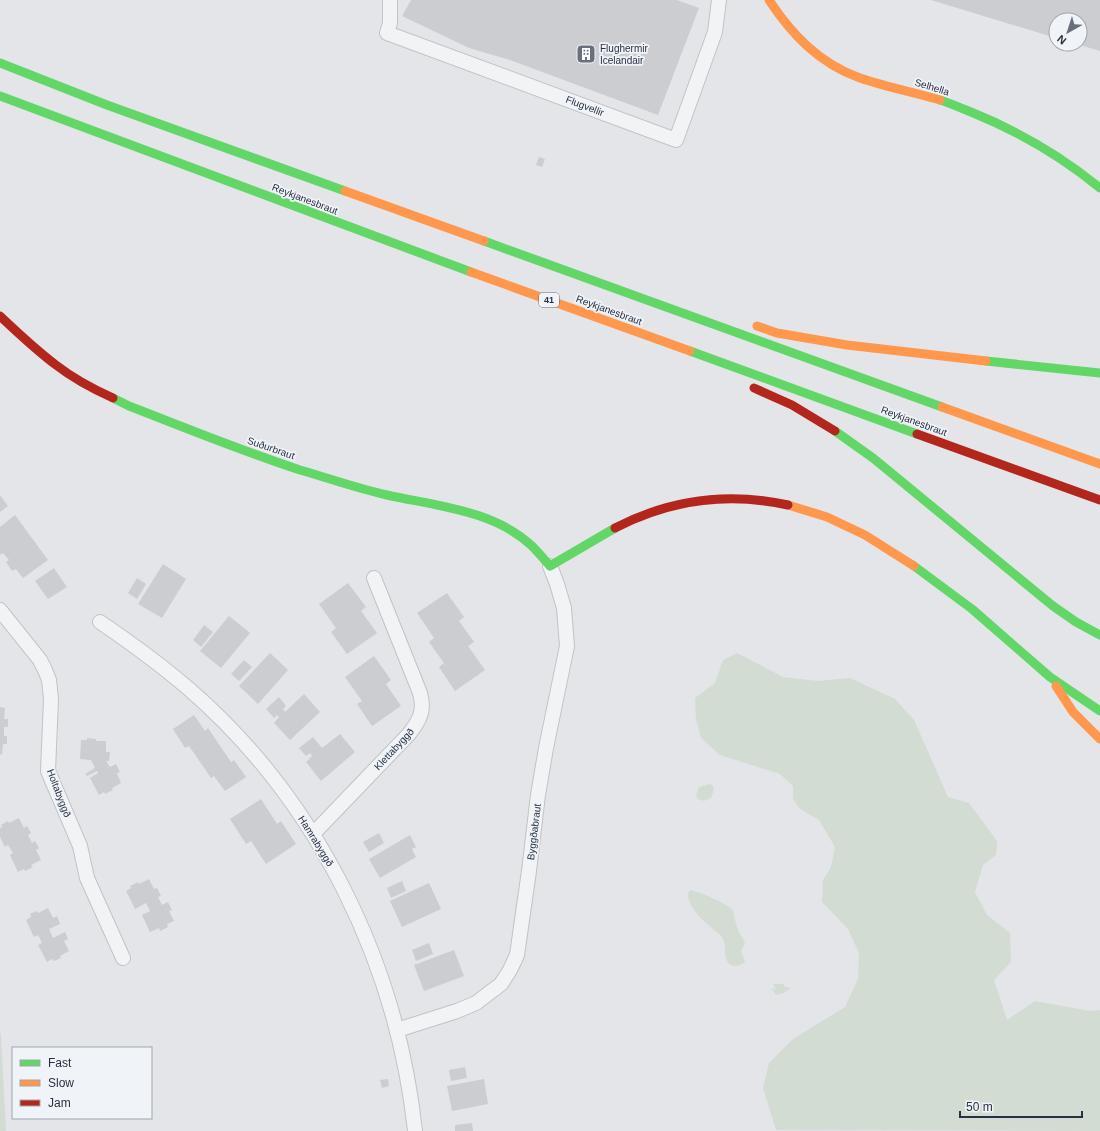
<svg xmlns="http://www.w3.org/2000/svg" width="1100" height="1131" font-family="Helvetica,sans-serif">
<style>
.green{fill:#d3dcd3}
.building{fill:#cbcdd1}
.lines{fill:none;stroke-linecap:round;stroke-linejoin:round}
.street-casing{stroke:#c1c3c6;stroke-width:16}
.street{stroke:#f2f3f5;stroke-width:14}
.fast{stroke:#63d668;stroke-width:9}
.slow{stroke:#ff974d;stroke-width:9}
.jam{stroke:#b3261e;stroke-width:9}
.labels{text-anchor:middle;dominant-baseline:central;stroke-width:3.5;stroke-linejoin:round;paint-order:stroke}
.shield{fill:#f0f3f7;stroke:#646b79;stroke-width:1}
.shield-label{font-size:9px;font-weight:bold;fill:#283143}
.poi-label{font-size:10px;fill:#283143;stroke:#f0f3f7;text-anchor:start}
.street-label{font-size:10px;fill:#283143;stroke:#f0f3f7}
</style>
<rect width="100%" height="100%" fill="#e3e5e8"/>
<g class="green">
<path d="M 737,653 L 783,677 L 818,681 L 850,678 L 895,699 L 914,720 L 948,797 L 969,803 L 997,841 L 996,855 L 983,865 L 975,892 L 987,915 L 1010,933 L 1011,962 L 994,980 L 1007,1020 L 1035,1001 L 1090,1011 L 1100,1010 L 1100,1131 L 776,1130 L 763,1088 L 769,1063 L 793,1039 L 845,1007 L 858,979 L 859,953 L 848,929 L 822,902 L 823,880 L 831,867 L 835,847 L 819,820 L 800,809 L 793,799 L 793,786 L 780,774 L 720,755 L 701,738 L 696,719 L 695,698 L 715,683 L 723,660 Z"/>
<path d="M 710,784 C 716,787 713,793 711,798 L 704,801 L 698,799 L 696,796 L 699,787 Z"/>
<path d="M 690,890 C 698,891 729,904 733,911 C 735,915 734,919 736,923 C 737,930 742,936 745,943 L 741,951 L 745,962 C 742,965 735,967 731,965 C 722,960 727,946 723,939 C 719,932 711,928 705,922 C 698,916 688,904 688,894 Z"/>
<path d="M 773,984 L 783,984 L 785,987 L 791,988 L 784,993 L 776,995 L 771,988 L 776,990 Z"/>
<path d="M 0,1032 L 1,1035 L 6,1131 L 0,1131 Z"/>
</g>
<g class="building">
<path d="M 411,0 L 677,0 L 699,8 L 658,115 L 510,60 L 469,48 L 402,16 Z"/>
<path d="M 931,0 L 1100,0 L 1100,51 L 1080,45 L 1080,20 L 1056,20 L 1056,38 Z"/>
<path d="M 539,157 L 545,159 L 542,167 L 536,165 Z"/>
<path d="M 0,495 L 8,506 L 0,512 Z"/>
<path d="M 15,515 L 48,560 L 23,578 L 16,569 L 12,571 L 6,562 L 9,560 L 3,553 L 0,555 L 0,527 Z"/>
<path d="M 163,564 L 186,579 L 162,618 L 138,604 Z"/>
<path d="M 54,568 L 67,587 L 48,599 L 35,581 Z"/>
<path d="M 137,578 L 146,584 L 137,599 L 128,593 Z"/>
<path d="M 348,583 L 366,607 L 361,611 L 377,633 L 347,654 L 331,632 L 336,628 L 319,604 Z"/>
<path d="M 447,593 L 464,617 L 459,621 L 474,642 L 468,646 L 485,670 L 455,691 L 439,667 L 444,663 L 429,642 L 434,638 L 417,613 Z"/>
<path d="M 229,616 L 250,633 L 221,668 L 200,651 Z"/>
<path d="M 204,625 L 213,632 L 201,647 L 193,640 Z"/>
<path d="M 270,653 L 288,670 L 258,704 L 239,686 Z"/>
<path d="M 374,656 L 391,680 L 386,684 L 401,706 L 372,726 L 357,704 L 362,701 L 345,677 Z"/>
<path d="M 244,660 L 252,667 L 239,681 L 231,674 Z"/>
<path d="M 304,694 L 320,712 L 290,740 L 274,723 L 279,717 L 277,715 L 274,718 L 266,709 L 279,697 L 286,706 L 283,709 L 285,712 Z"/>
<path d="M 0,707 L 5,708 L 4,719 L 8,719 L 8,727 L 4,727 L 4,736 L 7,736 L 7,744 L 3,744 L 2,755 L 0,754 Z"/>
<path d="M 194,715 L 205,731 L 208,728 L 231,762 L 234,760 L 246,777 L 225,791 L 214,776 L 211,778 L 189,746 L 185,748 L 173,729 Z"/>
<path d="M 340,734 L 355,752 L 321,781 L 306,762 L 312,756 L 310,753 L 306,756 L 299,748 L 313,737 L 322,748 Z"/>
<path d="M 87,738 L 96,739 L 96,741 L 106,741 L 106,752 L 110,752 L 109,761 L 106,761 L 110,767 L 116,764 L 120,772 L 117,773 L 121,783 L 112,788 L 113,790 L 105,794 L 104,792 L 99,795 L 90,778 L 98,773 L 97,771 L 87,776 L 85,774 L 95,768 L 91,760 L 80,759 L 81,740 L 87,740 Z"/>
<path d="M 261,799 L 277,824 L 281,821 L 296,844 L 266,864 L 251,841 L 246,844 L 230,819 Z"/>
<path d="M 19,818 L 24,828 L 27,826 L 31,833 L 28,835 L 32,843 L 35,841 L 39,848 L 36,850 L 41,860 L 31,865 L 33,867 L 25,871 L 24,869 L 18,872 L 10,855 L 13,853 L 8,845 L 5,847 L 0,837 L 0,828 L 2,827 L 1,825 L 8,821 L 9,823 Z"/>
<path d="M 379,833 L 384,843 L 369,852 L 363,842 Z"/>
<path d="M 410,835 L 416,847 L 412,849 L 416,857 L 380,878 L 369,859 Z"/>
<path d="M 149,879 L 154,889 L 157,888 L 161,896 L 158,897 L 162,905 L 168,902 L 172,910 L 169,911 L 174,921 L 167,924 L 168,927 L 160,931 L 159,928 L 150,932 L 142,915 L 150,911 L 146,903 L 135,909 L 126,891 L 131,888 L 130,886 L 138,882 L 139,884 Z"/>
<path d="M 402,881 L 406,891 L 391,898 L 387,888 Z"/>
<path d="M 429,883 L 441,909 L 402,927 L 390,901 Z"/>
<path d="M 48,908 L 53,918 L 57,916 L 60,924 L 49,929 L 53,938 L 65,932 L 68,939 L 64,941 L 69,951 L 60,956 L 61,958 L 54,961 L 52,959 L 47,962 L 38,945 L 42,943 L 38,935 L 34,937 L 26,920 L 31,917 L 30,914 L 37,911 L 38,913 Z"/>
<path d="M 429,943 L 433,954 L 416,961 L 412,950 Z"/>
<path d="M 454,950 L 464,976 L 424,991 L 414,965 Z"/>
<path d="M 465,1067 L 467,1078 L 451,1081 L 449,1070 Z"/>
<path d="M 388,1079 L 389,1086 L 382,1088 L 380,1080 Z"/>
<path d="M 484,1079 L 488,1104 L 452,1111 L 447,1086 Z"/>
<path d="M 472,1123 L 473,1131 L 455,1131 L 455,1125 Z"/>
</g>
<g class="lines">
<g class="street-casing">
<g id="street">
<path d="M 390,0 L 390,23 L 387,33 L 676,140 L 715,32 L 719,0"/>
<path d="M 0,610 L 40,660 L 45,670 L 49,680 L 51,699 L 48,771 L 80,846 L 87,878 L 123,958"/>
<path d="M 100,622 C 131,643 161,665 189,689 C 318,801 397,963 415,1131"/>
<path d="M 313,834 L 409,734 C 420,720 425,710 420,693 L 374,578"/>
<path d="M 397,1030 L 457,1011 L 476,1003 L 501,984 L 510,970 L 517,955 L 529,871 L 538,795 L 546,748 L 567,646 L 564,608 L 557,584 L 550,566"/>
</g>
</g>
<use href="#street" class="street"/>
<g class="fast">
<path d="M 0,63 L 107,105 L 345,191"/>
<path d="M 0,96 L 471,272"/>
<path d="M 940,100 C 950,103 960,108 971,112 C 1018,131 1061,156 1100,188"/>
<path d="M 484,241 L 942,407"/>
<path d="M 690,351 L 917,434"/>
<path d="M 986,361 L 1100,373"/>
<path d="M 113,398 L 129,406 C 186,428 242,451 300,470 C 328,478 359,489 387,495 C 436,506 494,510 532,546 C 538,552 544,559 550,566 L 615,528"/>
<path d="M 835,431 L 873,458 L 1053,606 L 1076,622 L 1100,635"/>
<path d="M 914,566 L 972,609 L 1050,677 L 1100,711"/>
</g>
<g class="slow">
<path d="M 769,0 C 792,35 820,64 860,78 C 886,87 913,92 940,100"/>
<path d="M 345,191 L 484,241"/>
<path d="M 471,272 L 690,351"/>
<path d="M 757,326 L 777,333 L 847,345 L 986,361"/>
<path d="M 942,407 L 1100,464"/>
<path d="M 788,505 L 827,517 L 865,535 L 914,566"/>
<path d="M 1056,686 L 1073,712 L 1100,739"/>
</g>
<g class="jam">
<path d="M 0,316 C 18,333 36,350 56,365 C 74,379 93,389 113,398"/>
<path d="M 754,388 L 792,405 L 835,431"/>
<path d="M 917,434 L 1100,500"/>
<path d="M 615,528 C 669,500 728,492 788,505"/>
</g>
</g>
<defs>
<g id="building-square" transform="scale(1)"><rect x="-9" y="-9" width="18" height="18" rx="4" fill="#69707d" stroke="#f0f3f7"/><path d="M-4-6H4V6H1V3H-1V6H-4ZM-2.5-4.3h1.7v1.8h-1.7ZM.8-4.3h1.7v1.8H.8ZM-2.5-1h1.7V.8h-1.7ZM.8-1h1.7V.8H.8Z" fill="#fff"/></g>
</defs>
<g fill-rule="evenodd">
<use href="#building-square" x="586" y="54"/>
</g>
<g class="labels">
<rect class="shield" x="539" y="293" width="20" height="14" rx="3"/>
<g class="shield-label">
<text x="549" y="300">41</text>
</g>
<g class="poi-label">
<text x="600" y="48">Flughermir<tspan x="600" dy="12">Icelandair</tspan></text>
</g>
<g class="street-label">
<text transform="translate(932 87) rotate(17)">Selhella</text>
<text transform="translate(585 106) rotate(21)">Flugvellir</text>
<text transform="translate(305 199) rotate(21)">Reykjanesbraut</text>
<text transform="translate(609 310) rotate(20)">Reykjanesbraut</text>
<text transform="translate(914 421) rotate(20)">Reykjanesbraut</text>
<text transform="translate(271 448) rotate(19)">Suðurbraut</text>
<text transform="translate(394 749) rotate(-47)">Klettabyggð</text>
<text transform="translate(59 793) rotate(69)">Holtabyggð</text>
<text transform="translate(534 832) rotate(-83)">Byggðabraut</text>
<text transform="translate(316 841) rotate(58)">Hamrabyggð</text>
</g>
</g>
<rect x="12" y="1047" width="140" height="72" fill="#f0f3f7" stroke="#a0a5af"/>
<rect x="20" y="1060" width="20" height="6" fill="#63d668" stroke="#a0a5af"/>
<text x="48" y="1067" font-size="12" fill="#283143">Fast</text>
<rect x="20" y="1080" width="20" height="6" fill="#ff974d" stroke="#a0a5af"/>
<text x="48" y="1087" font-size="12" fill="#283143">Slow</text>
<rect x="20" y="1100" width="20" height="6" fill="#b3261e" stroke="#a0a5af"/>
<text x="48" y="1107" font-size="12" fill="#283143">Jam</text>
<g transform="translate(1068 32) rotate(219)"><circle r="19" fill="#f0f3f7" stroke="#a0a5af"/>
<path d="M0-3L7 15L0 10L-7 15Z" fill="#69707d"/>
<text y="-6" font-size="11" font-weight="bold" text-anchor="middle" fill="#283143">N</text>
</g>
<path d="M960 1111v6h122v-6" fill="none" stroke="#283143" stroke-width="2"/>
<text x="966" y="1111" font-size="12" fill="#283143" stroke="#f0f3f7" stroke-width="3" paint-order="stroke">50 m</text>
</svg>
